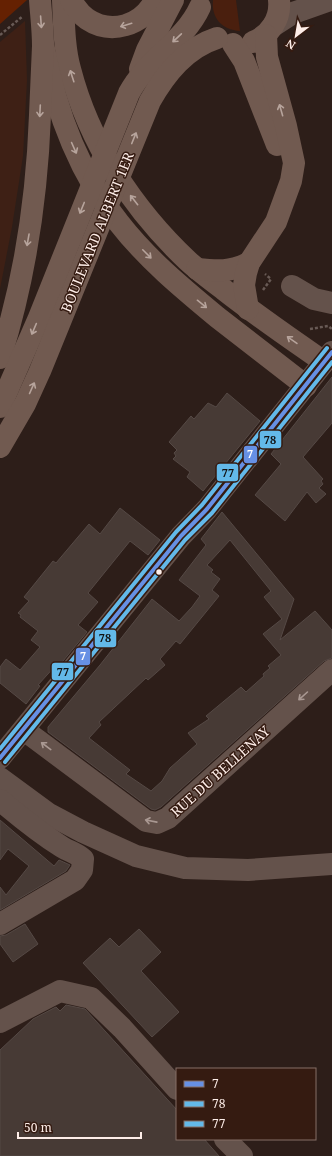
<svg xmlns="http://www.w3.org/2000/svg" width="332" height="1156" font-family="'Noto Serif',serif">
<style>
.built{fill:#3e2015}
.green{fill:#4a1f0e}
.water{fill:#652102}
.building{fill:#473a35;stroke:#554945;fill-rule:evenodd}
.lines{fill:none;stroke-linecap:round;stroke-linejoin:round}
.path{stroke:#685a55;stroke-width:2.5;stroke-dasharray:3 2;stroke-linecap:butt}
.minor{stroke:#64524b;stroke-width:22}
.major{stroke:#715a50;stroke-width:22}
.bus-1-casing{stroke:#351b11;stroke-width:7}
.bus-2-casing{stroke:#351b11;stroke-width:7}
.bus-3-casing{stroke:#351b11;stroke-width:7}
.bus-1{stroke:#6690e4;stroke-width:4}
.bus-2{stroke:#63b9e9;stroke-width:4}
.bus-3{stroke:#63b9e9;stroke-width:4}
.oneway{stroke:#b7a49c}
.oneway2{stroke:#a99892}
.bus-dot{fill:#fdede8;stroke:#351b11;stroke-width:1.5}
.labels{text-anchor:middle;dominant-baseline:central;stroke-width:3;stroke-linejoin:round;paint-order:stroke}
.street-label{font-size:14px;fill:#fdede8;stroke:#351b11}
.line-badge{stroke:#351b11;stroke-width:1.5}
.badge-label{font-size:11px;text-anchor:middle;font-weight:bold;fill:#fff}
.pale-badge-label{font-size:11px;text-anchor:middle;font-weight:bold;fill:#111}
</style>
<rect width="100%" height="100%" fill="#2d1e19"/>
<path class="built" d="M 25,21 L 27,80 L 23,156 L 12,227 L 0,289 L 0,42 Z"/>
<path class="green" d="M 213,0 L 236,0 L 240,31 C 222,30 211,18 213,0 Z"/>
<path class="water" d="M 0,0 L 27,0 L 0,24 Z"/>
<g class="building">
<path d="M 332,377 L 332,423 L 303,457 L 323,479 L 321,481 L 323,484 L 319,488 L 326,494 L 316,503 L 307,492 L 285,521 L 255,495 L 281,464 L 271,454 Z"/>
<path d="M 227,393 L 260,421 L 203,491 L 187,477 L 190,472 L 173,459 L 176,456 L 174,453 L 177,450 L 169,442 L 191,416 L 194,419 L 208,403 L 216,407 Z"/>
<path d="M 120,508 L 160,540 L 148,555 L 130,541 L 88,593 L 98,602 L 78,625 L 87,632 L 58,667 L 56,665 L 38,685 L 40,686 L 26,704 L 0,683 L 0,667 L 6,659 L 20,670 L 40,647 L 31,640 L 38,631 L 20,617 L 21,615 L 18,613 L 29,601 L 24,597 L 53,561 L 56,563 L 89,524 L 100,534 Z"/>
<path d="M 222,512 L 294,599 L 280,640 L 315,611 L 332,630 L 332,658 L 324,661 L 161,807 L 155,810 L 151,809 L 48,732 L 48,727 L 100,665 L 152,599 L 179,621 L 192,607 L 200,596 L 179,580 L 206,545 L 201,539 ZM 230,540 L 271,591 L 264,597 L 282,619 L 263,634 L 281,655 L 268,666 L 270,668 L 263,674 L 264,676 L 246,692 L 241,687 L 206,716 L 209,719 L 188,733 L 197,744 L 170,768 L 162,781 L 151,791 L 126,774 L 130,770 L 89,738 L 101,725 L 99,722 L 146,678 L 148,680 L 165,665 L 160,659 L 176,641 L 180,644 L 219,596 L 212,590 L 220,579 L 211,572 L 213,570 L 207,565 Z"/>
<path d="M 0,820 L 54,866 L 59,860 L 70,865 L 66,871 L 0,910 L 0,887 L 6,895 L 29,866 L 8,849 L 0,860 Z"/>
<path d="M 25,924 L 38,944 L 13,962 L 0,944 L 0,936 L 6,935 Z"/>
<path d="M 139,929 L 161,952 L 141,971 L 179,1012 L 152,1037 L 83,963 L 110,938 L 119,947 Z"/>
<path d="M 66,1005 L 85,1009 L 177,1110 L 177,1139 L 204,1139 L 219,1156 L 0,1156 L 0,1050 L 33,1019 L 56,1007 L 60,1011 Z"/>
</g>
<g class="lines">
<g class="path">
<path d="M 0,35 L 23,16"/>
<path d="M 263,290 L 271,279 L 265,274"/>
<path d="M 310,329 L 328,326 L 332,329"/>
</g>
<g class="minor">
<path d="M 273,26 L 293,13 L 330,0"/>
<path d="M 292,286 L 314,299 L 332,303"/>
<path d="M 24,730 L 146,821 L 157,823 L 168,818 L 332,670"/>
<path d="M 0,758 L 181,536 L 207,509 L 332,352"/>
<path d="M 0,778 L 49,814 L 83,832 L 136,856 L 185,868 L 248,870 L 332,864"/>
<path d="M 0,800 C 20,817 40,833 62,847 C 70,852 75,852 83,859 L 82,870 L 75,880 L 0,924"/>
<path d="M 0,1022 L 60,991 L 91,998 L 122,1028 L 177,1089"/>
<path d="M 225,1139 L 242,1156"/>
</g>
<g class="major">
<path d="M 63,0 C 64,23 64,47 70,69 C 89,143 133,209 188,261 C 199,271 211,280 223,289 C 256,315 290,338 324,362"/>
<path d="M 71,0 C 75,7 80,14 87,19 C 111,35 142,26 155,0"/>
<path d="M 253,42 C 270,35 281,19 279,0"/>
<path d="M 43,44 C 55,108 78,172 119,223 C 147,259 182,288 217,317 C 247,340 276,363 306,386"/>
<path d="M 233,44 L 244,61 L 277,145"/>
<path d="M 140,69 L 147,50 L 173,0"/>
<path d="M 197,269 C 218,271 230,272 249,263"/>
<path d="M 248,309 L 244,285 L 246,273 L 249,263 L 276,222 L 291,181 L 294,163 L 286,126 L 267,57 L 266,35"/>
<path d="M 0,358 C 25,279 37,198 40,115 C 41,92 42,69 43,46 C 43,30 41,15 40,0"/>
<path d="M 0,407 L 38,320 L 129,93 C 147,59 184,42 200,7"/>
<path d="M 0,447 L 25,404 L 40,371 L 150,101 C 166,73 186,48 217,38"/>
</g>
<g class="bus-1-casing">
<path id="bus-1" d="M 0,758 L 181,536 L 207,509 L 332,352"/>
</g>
<g class="bus-2-casing">
<path id="bus-2" d="M 5,762 L 185,540 L 212,513 L 332,362"/>
</g>
<g class="bus-3-casing">
<path id="bus-3" d="M 0,749 L 176,532 L 202,505 L 327,348"/>
</g>
<use href="#bus-1" class="bus-1"/>
<use href="#bus-2" class="bus-2"/>
<use href="#bus-3" class="bus-3"/>
</g>
<defs><path id="oneway-shaft" d="M-6 0H5M1.5-3L5.5 0L1.5 3" fill="none" stroke-width="1.6" stroke-linecap="round" stroke-linejoin="round"/></defs>
<g class="oneway">
<use href="#oneway-shaft" transform="translate(41 22) rotate(86)"/>
<use href="#oneway-shaft" transform="translate(126 25) rotate(163)"/>
<use href="#oneway-shaft" transform="translate(177 38) rotate(137)"/>
<use href="#oneway-shaft" transform="translate(72 76) rotate(-108)"/>
<use href="#oneway-shaft" transform="translate(281 110) rotate(-106)"/>
<use href="#oneway-shaft" transform="translate(40 111) rotate(93)"/>
<use href="#oneway-shaft" transform="translate(134 138) rotate(-68)"/>
<use href="#oneway-shaft" transform="translate(74 148) rotate(66)"/>
<use href="#oneway-shaft" transform="translate(134 200) rotate(-128)"/>
<use href="#oneway-shaft" transform="translate(82 208) rotate(112)"/>
<use href="#oneway-shaft" transform="translate(28 240) rotate(100)"/>
<use href="#oneway-shaft" transform="translate(147 254) rotate(45)"/>
<use href="#oneway-shaft" transform="translate(202 304) rotate(39)"/>
<use href="#oneway-shaft" transform="translate(34 329) rotate(113)"/>
<use href="#oneway-shaft" transform="translate(292 340) rotate(-145)"/>
<use href="#oneway-shaft" transform="translate(32 388) rotate(-66)"/>
</g>
<g class="oneway2">
<use href="#oneway-shaft" transform="translate(303 696) rotate(138)"/>
<use href="#oneway-shaft" transform="translate(46 746) rotate(-143)"/>
<use href="#oneway-shaft" transform="translate(151 821) rotate(-169)"/>
</g>
<circle class="bus-dot" cx="159" cy="572" r="3.5"/>
<g class="labels">
<g class="street-label">
<text transform="translate(97 232) rotate(-68)">BOULEVARD ALBERT 1ER</text>
<text transform="translate(220 771) rotate(-42)">RUE DU BELLENAY</text>
</g>
</g>
<g class="line-badge">
<rect x="259" y="430" width="23" height="19" rx="4" fill="#63b9e9"/>
<rect x="243" y="445" width="15" height="19" rx="4" fill="#6690e4"/>
<rect x="216" y="463" width="23" height="19" rx="4" fill="#63b9e9"/>
<rect x="94" y="629" width="23" height="19" rx="4" fill="#63b9e9"/>
<rect x="75" y="647" width="16" height="19" rx="4" fill="#6690e4"/>
<rect x="51" y="662" width="23" height="19" rx="4" fill="#63b9e9"/>
</g>
<g class="badge-label">
<text x="250" y="458">7</text>
<text x="83" y="660">7</text>
</g>
<g class="pale-badge-label">
<text x="270" y="444">78</text>
<text x="228" y="477">77</text>
<text x="105" y="642">78</text>
<text x="63" y="676">77</text>
</g>
<rect x="176" y="1068" width="140" height="72" fill="#351b11" stroke="#856f67"/>
<rect x="184" y="1081" width="20" height="6" fill="#6690e4" stroke="#856f67"/>
<text x="212" y="1088" font-size="12" fill="#fdede8">7</text>
<rect x="184" y="1101" width="20" height="6" fill="#63b9e9" stroke="#856f67"/>
<text x="212" y="1108" font-size="12" fill="#fdede8">78</text>
<rect x="184" y="1121" width="20" height="6" fill="#63b9e9" stroke="#856f67"/>
<text x="212" y="1128" font-size="12" fill="#fdede8">77</text>
<g transform="translate(296 36) rotate(211)" stroke="#351b11" stroke-width="3" paint-order="stroke">
<path d="M0-3L7 15L0 10L-7 15Z" fill="#fdede8"/>
<text y="-6" font-size="11" font-weight="bold" text-anchor="middle" fill="#fdede8">N</text>
</g>
<path d="M18 1132v6h123v-6" fill="none" stroke="#fdede8" stroke-width="2"/>
<text x="24" y="1132" font-size="12" fill="#fdede8" stroke="#351b11" stroke-width="3" paint-order="stroke">50 m</text>
</svg>
